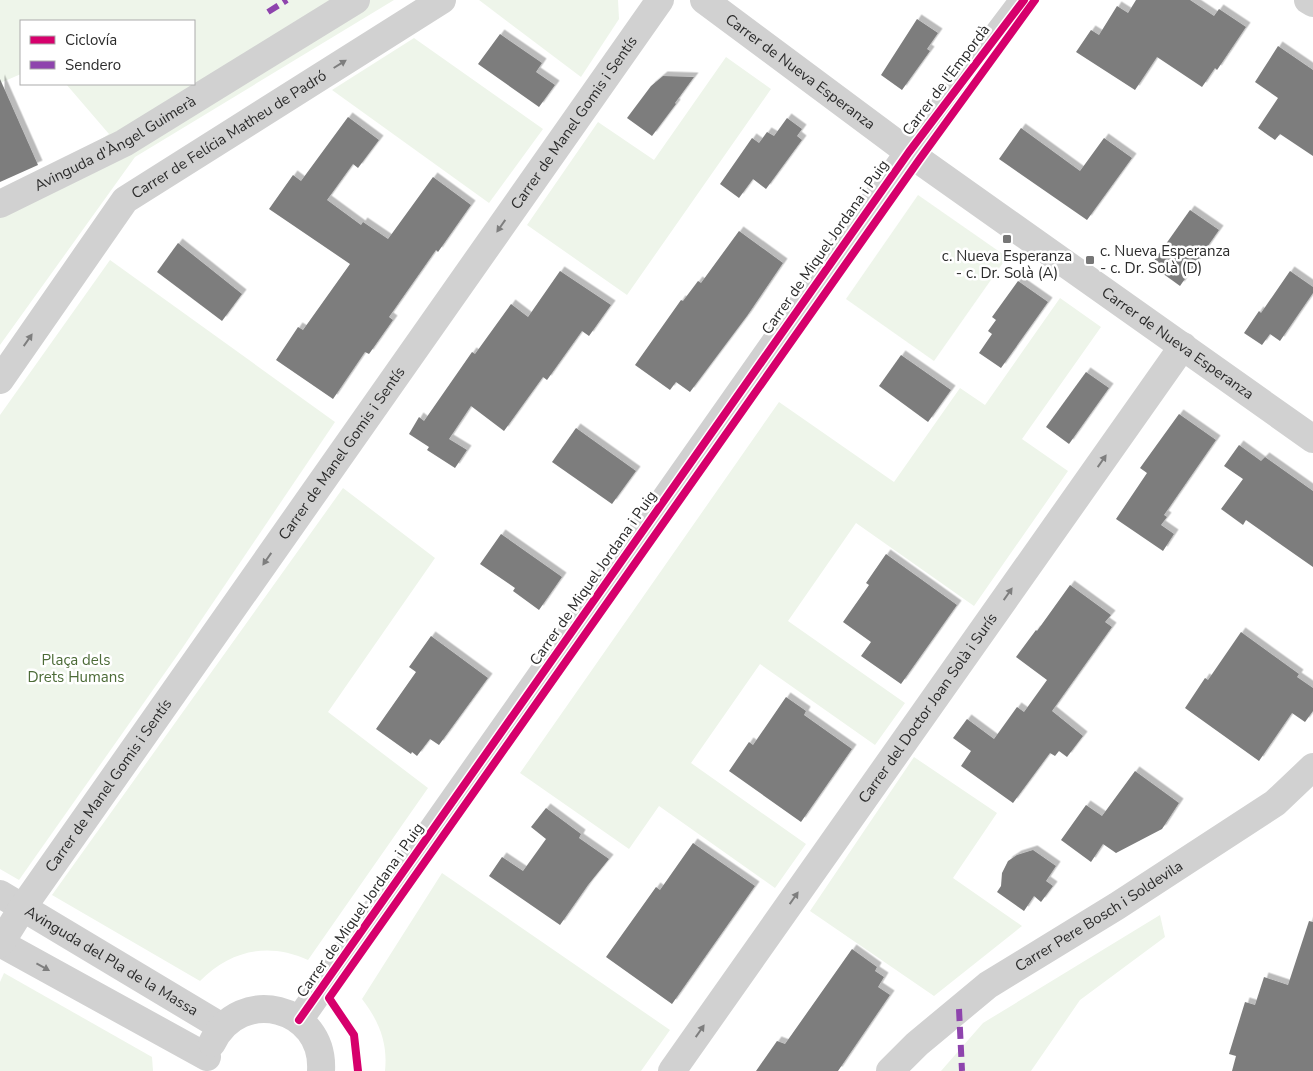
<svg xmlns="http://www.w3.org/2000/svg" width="1313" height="1071" font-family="'Nunito Sans',sans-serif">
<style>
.green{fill:#eef5ea}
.building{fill:#7d7d7d;filter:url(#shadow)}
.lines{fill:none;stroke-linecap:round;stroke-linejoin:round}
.minor{stroke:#d1d1d1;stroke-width:28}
.quiet{stroke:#8e44ad;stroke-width:6;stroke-dasharray:12 6;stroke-linecap:butt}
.cycleway-casing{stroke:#fff;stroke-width:11}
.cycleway{stroke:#d6006c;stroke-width:8}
.oneway{fill:#7e7e7e}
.poi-dot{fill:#767676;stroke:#fff;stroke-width:2}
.labels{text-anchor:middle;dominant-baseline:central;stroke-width:5;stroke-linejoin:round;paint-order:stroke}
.street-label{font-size:15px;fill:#2c2c2c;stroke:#fff}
.poi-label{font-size:15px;fill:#2c2c2c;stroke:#fff;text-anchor:start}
.park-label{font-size:15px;fill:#4c6b37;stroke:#fff}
</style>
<defs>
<filter id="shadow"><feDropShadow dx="4.5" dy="-4.5" stdDeviation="0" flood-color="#0004"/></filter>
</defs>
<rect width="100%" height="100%" fill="#fff"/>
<g class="green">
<path d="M 0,0 L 394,0 L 135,157 L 0,345 L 0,189 L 82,151 L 109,134 L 66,84 L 194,84 L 194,21 L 21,21 L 21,74 L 0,83 Z"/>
<path d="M 479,0 L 618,0 L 619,19 L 581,77 Z"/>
<path d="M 414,38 L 543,129 L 489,203 L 332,90 Z"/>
<path d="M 726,57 L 771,89 L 627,295 L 527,225 L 598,122 L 654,160 Z"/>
<path d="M 918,195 L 1007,257 L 934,361 L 846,299 Z"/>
<path d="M 110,260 L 335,422 L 181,650 L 19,880 L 0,869 L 0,415 Z"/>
<path d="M 1060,298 L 1101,327 L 1022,439 L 1068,471 L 974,606 L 856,523 L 788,621 L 905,703 L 875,745 L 760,664 L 691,763 L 806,844 L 775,888 L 659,806 L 629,849 L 520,773 L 779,402 L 894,482 L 960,388 L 985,405 Z"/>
<path d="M 343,488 L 435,558 L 328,712 L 428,788 L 308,960 C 268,942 231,950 200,981 L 52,895 Z"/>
<path d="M 914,757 L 997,813 L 953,878 L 1022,926 L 934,996 L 810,911 Z"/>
<path d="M 442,873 L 670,1030 L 641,1071 L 385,1071 C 388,1043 379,1021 362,999 Z"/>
<path d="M 1160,915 L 1165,937 L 1080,1000 L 1031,1071 L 941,1071 L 983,1023 Z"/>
<path d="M 4,973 L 152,1057 L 153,1071 L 0,1071 L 0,982 Z"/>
</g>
<g class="building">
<path d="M 1136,0 L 1190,0 L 1214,16 L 1219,9 L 1246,27 L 1217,70 L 1215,68 L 1202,87 L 1157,57 L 1135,90 L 1076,52 L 1091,30 L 1099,35 L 1117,6 L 1128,13 Z"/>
<path d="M 917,19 L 938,33 L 927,49 L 930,51 L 902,90 L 881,75 Z"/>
<path d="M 500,34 L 542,63 L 536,72 L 555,85 L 539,107 L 478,64 Z"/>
<path d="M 1278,46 L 1313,70 L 1313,156 L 1280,134 L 1275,140 L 1258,128 L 1278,98 L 1255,82 Z"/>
<path d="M 663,76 L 694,77 L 675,103 L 676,104 L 652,136 L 627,118 L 651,86 Z"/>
<path d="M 0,79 L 38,165 L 0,182 Z"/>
<path d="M 348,117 L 379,140 L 358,168 L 353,164 L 327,200 L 361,225 L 363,222 L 388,239 L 433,177 L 471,205 L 438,252 L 436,250 L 389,317 L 393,320 L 369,354 L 365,352 L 333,399 L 276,360 L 298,327 L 303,330 L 350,264 L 269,209 L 293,175 L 301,181 Z"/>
<path d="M 787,118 L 802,129 L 797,136 L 802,140 L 766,189 L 753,179 L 739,198 L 720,184 L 752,138 L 759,143 L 767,132 L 774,136 Z"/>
<path d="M 1021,128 L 1080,171 L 1104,138 L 1132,158 L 1087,220 L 999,159 Z"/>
<path d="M 1190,210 L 1219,230 L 1180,286 L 1151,265 Z"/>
<path d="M 739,231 L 783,263 L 747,316 L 690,392 L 676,382 L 670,390 L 635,365 L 681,300 L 683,301 L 698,281 L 701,283 Z"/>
<path d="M 178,243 L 242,294 L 222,321 L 157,272 Z"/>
<path d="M 560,271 L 611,305 L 589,336 L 582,331 L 547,380 L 543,377 L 504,431 L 471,406 L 449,439 L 467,450 L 455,468 L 427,450 L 429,447 L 409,434 L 419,417 L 424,421 L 472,352 L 475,354 L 511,304 L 528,317 Z"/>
<path d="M 1290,271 L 1313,287 L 1313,293 L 1280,341 L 1270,334 L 1262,345 L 1244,333 L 1259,311 L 1261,313 Z"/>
<path d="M 1018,281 L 1048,302 L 1001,368 L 979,353 L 992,334 L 988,331 L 996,320 L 992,317 Z"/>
<path d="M 901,355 L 951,390 L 928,422 L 879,386 Z"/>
<path d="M 1086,372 L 1109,388 L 1069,444 L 1046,427 Z"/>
<path d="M 1179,414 L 1216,440 L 1164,515 L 1167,517 L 1161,525 L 1174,534 L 1163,551 L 1116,519 L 1147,473 L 1140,468 Z"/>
<path d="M 576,428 L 636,471 L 612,504 L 552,462 Z"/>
<path d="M 1239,445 L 1261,461 L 1265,457 L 1313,491 L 1313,567 L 1246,520 L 1243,525 L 1221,509 L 1243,479 L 1224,466 Z"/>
<path d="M 501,534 L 562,577 L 539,610 L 513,591 L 515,588 L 480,564 Z"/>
<path d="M 886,554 L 957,605 L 901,684 L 861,656 L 871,642 L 843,622 L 869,585 L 866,583 Z"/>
<path d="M 1070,585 L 1111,615 L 1105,622 L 1112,627 L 1052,711 L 1083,736 L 1067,757 L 1059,751 L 1055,756 L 1050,753 L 1013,803 L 961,766 L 971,751 L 953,738 L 967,719 L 994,739 L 1017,707 L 1024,712 L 1047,680 L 1016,657 L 1036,630 L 1037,631 Z"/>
<path d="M 1241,632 L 1299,674 L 1297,677 L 1313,688 L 1313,711 L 1305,722 L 1292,713 L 1259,761 L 1185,708 L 1205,678 L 1208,680 Z"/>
<path d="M 431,636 L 488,678 L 439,745 L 430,739 L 417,756 L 412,752 L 411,754 L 376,729 L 416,672 L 409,667 Z"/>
<path d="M 786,697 L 806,711 L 804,715 L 852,749 L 801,822 L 729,771 L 749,742 L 753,745 Z"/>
<path d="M 1135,771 L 1179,803 L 1162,829 L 1116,853 L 1103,844 L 1091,862 L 1061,840 L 1086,805 L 1102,816 Z"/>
<path d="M 546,808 L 581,834 L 579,838 L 609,859 L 588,885 L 560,925 L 489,876 L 502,857 L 523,871 L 546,839 L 531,827 Z"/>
<path d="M 693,843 L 755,886 L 672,1004 L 606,957 L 656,887 L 660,890 Z"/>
<path d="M 1033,850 L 1056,866 L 1046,881 L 1053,886 L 1041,902 L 1034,896 L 1024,911 L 997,892 L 1001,886 L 1002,873 L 1008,861 L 1017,855 Z"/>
<path d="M 1309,921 L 1313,922 L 1313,1071 L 1232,1071 L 1236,1056 L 1229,1054 L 1245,1002 L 1255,1005 L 1264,977 L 1288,985 Z"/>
<path d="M 852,949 L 877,967 L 875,971 L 884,977 L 878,987 L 890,995 L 838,1071 L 756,1071 L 777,1041 L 785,1044 Z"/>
</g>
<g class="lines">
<g class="minor">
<path id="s1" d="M 704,0 L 919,160 L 1313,439"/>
<path d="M 1308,0 L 1313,3"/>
<path id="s2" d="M 0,204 L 124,143 L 356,0"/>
<path id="s3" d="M 0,380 L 125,200 L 442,0"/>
<path id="s4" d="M 0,894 L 222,1027"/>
<path d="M 0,943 L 207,1057"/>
<path id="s5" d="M 0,944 L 23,907 L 660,0"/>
<path d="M 299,1020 L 909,152 L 1024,0"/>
<path d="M 212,1043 C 240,985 325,1006 321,1071"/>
<path id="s6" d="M 672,1071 L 1183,346"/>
<path id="s7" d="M 890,1071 L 917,1044 L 988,985 L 1117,906 L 1275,803 L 1313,767"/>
</g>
<g class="quiet">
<path d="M 268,12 L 287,0"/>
<path d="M 959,1009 L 962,1071"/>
</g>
<g class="cycleway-casing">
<g id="cycleway">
<path d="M 299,1020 L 909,152 L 1024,0"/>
<path d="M 358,1071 L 354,1035 L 329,998 L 919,160 L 1035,0"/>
</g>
</g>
<use href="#cycleway" class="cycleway"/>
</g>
<defs><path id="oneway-solid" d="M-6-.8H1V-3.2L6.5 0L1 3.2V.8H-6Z" transform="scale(1.25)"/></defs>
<g class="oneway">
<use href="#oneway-solid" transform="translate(340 64) rotate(-32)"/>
<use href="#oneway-solid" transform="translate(501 226) rotate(125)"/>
<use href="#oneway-solid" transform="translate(28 340) rotate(-55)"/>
<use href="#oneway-solid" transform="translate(1102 461) rotate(-55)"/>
<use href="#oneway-solid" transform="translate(267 559) rotate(125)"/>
<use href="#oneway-solid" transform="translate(1008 594) rotate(-55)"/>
<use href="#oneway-solid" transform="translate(794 898) rotate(-55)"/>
<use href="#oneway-solid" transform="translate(43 967) rotate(29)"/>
<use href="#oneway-solid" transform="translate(700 1031) rotate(-55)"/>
</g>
<g class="poi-dot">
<rect x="1002" y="234" width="10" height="10" rx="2.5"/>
<rect x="1085" y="255" width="10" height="10" rx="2.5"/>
</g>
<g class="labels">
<g class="street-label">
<text stroke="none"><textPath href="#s1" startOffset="120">Carrer de Nueva Esperanza</textPath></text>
<text transform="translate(946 80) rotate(-53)">Carrer de l'Empordà</text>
<text stroke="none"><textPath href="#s5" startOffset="1002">Carrer de Manel Gomis i Sentís</textPath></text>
<text stroke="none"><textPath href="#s3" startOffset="342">Carrer de Felícia Matheu de Padró</textPath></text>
<text stroke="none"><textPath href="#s2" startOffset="130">Avinguda d'Àngel Guimerà</textPath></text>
<text transform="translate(825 247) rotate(-55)">Carrer de Miquel Jordana i Puig</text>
<text stroke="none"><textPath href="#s1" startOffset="585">Carrer de Nueva Esperanza</textPath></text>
<text stroke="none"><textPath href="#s5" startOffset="598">Carrer de Manel Gomis i Sentís</textPath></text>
<text transform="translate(593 578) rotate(-55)">Carrer de Miquel Jordana i Puig</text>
<text stroke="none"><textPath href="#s6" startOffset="444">Carrer del Doctor Joan Solà i Surís</textPath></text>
<text stroke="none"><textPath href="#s5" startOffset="192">Carrer de Manel Gomis i Sentís</textPath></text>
<text transform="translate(360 910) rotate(-55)">Carrer de Miquel Jordana i Puig</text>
<text stroke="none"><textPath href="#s7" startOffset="261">Carrer Pere Bosch i Soldevila</textPath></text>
<text stroke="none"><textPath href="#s4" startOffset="130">Avinguda del Pla de la Massa</textPath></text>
</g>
<g class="poi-label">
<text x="1100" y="251">c. Nueva Esperanza<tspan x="1100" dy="17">- c. Dr. Solà (D)</tspan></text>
<text x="1007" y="256" text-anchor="middle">c. Nueva Esperanza<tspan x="1007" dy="17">- c. Dr. Solà (A)</tspan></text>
</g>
<g class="park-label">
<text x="76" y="660">Plaça dels<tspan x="76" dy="17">Drets Humans</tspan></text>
</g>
</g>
<rect x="20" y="20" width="175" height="65" fill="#ffffff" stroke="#ababab"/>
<rect x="30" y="36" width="25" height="8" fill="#d6006c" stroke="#ababab"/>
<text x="65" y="45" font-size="15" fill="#2c2c2c">Ciclovía</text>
<rect x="30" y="61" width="25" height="8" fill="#8e44ad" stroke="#ababab"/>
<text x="65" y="70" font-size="15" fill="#2c2c2c">Sendero</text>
</svg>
